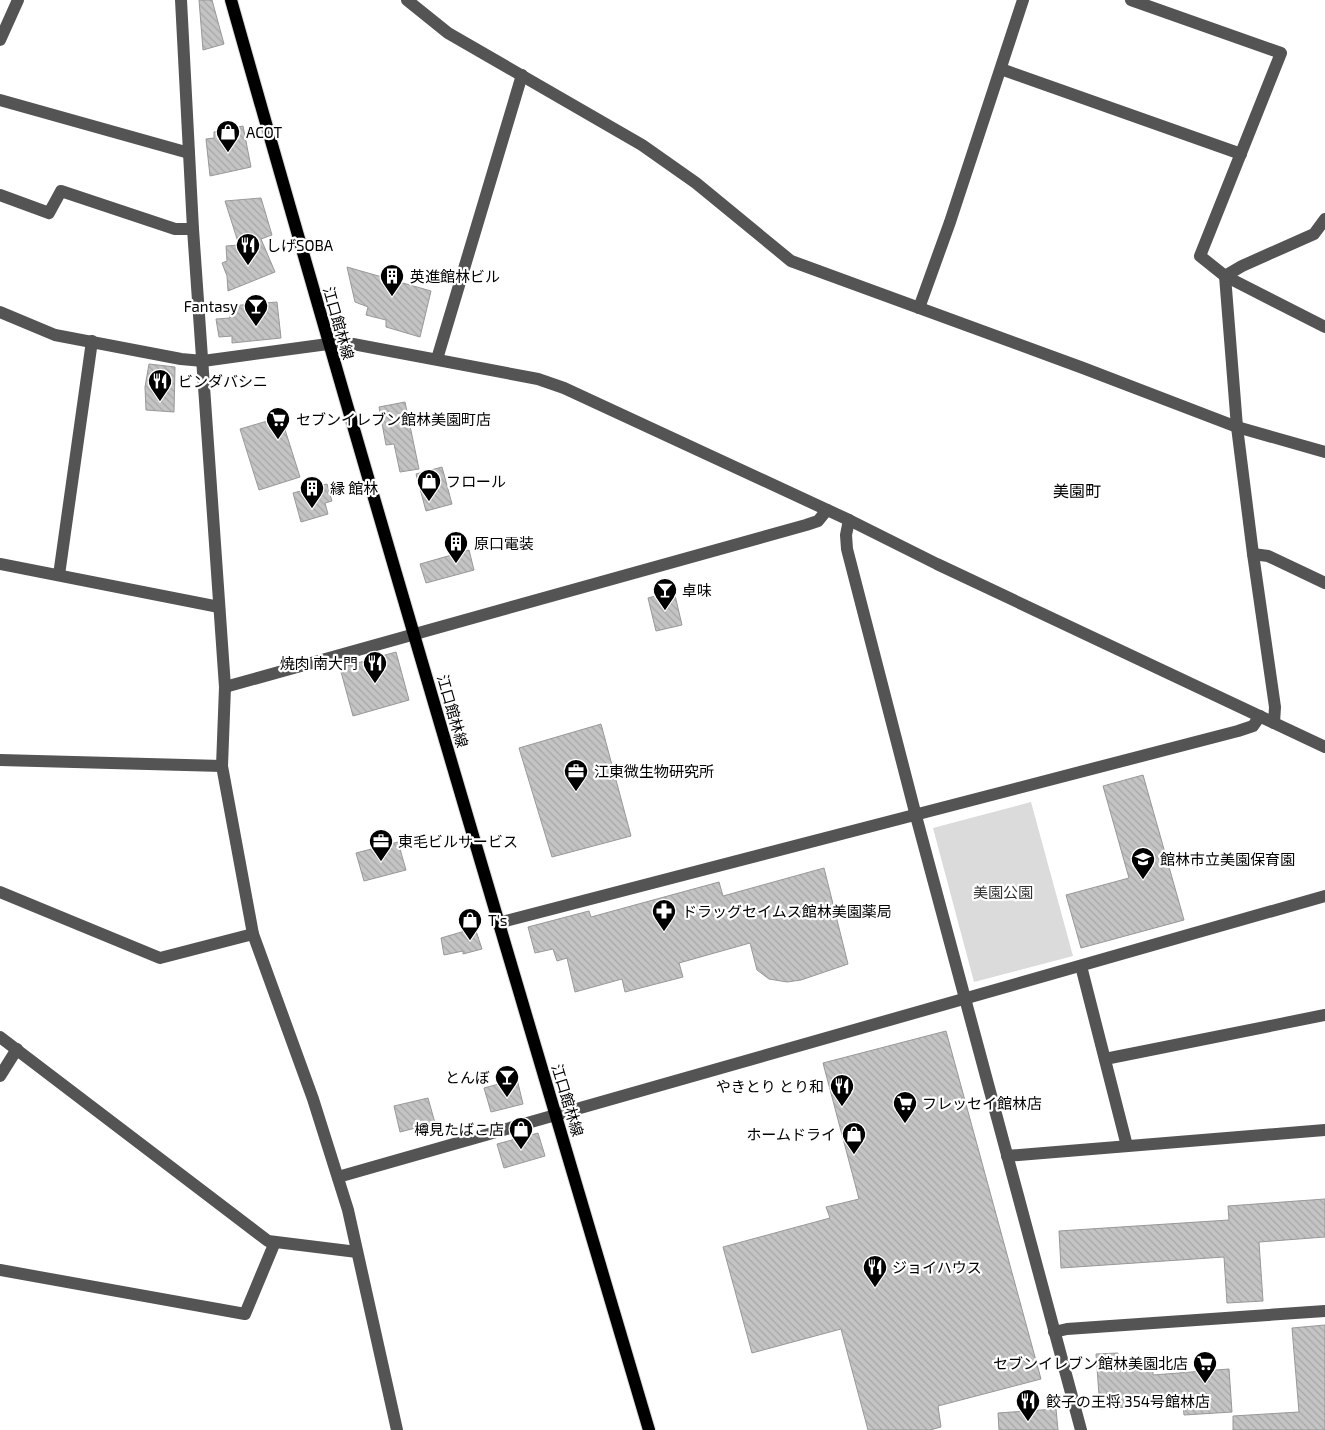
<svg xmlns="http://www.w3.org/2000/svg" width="1325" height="1430" font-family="'Exo 2','Noto Sans JP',sans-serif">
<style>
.park{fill:#dbdbdb}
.building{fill:url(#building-back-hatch);stroke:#989898}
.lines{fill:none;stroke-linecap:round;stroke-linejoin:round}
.major-casing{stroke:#dbdbdb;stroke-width:14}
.minor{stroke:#545454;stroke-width:12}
.major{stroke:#000;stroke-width:12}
.labels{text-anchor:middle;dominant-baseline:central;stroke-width:4.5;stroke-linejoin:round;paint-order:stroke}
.poi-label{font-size:15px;fill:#000;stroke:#fff;text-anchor:start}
.street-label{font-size:15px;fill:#000;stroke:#fff}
.park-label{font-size:15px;fill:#323232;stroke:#fff}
.neighbourhood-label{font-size:16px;fill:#000;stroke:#fff}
</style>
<defs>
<pattern id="building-back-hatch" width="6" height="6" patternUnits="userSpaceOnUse" patternTransform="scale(1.25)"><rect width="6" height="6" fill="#c4c4c4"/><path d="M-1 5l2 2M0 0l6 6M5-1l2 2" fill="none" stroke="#a7a7a7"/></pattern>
</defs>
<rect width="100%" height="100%" fill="#fff"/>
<path class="park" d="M 1031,802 L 1073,956 L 974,982 L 933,828 Z"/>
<g class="building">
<path d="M 199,0 L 212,0 L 224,44 L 203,50 Z"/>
<path d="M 243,126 L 251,167 L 210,176 L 206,139 L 214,138 L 214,132 Z"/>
<path d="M 261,198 L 272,235 L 261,239 L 275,272 L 228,291 L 227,276 L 222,263 L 227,261 L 226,246 L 239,245 L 225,201 Z"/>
<path d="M 347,267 L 431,291 L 420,337 L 386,327 L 386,320 L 366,315 L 368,307 L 355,302 Z"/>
<path d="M 277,302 L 281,338 L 232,343 L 232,336 L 219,337 L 216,319 L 230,318 L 230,306 Z"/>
<path d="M 149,364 L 175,367 L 174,412 L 146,410 L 145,387 Z"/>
<path d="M 405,402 L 419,469 L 400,472 L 394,444 L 386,445 L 379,407 Z"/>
<path d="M 281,417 L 300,477 L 259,490 L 240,429 Z"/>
<path d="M 442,467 L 452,504 L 426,511 L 416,474 Z"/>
<path d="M 327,484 L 332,501 L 325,503 L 328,514 L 301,522 L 293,493 Z"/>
<path d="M 469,550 L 474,570 L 426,583 L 420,564 Z"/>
<path d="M 674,591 L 682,625 L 656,631 L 648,598 Z"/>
<path d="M 396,652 L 409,700 L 353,716 L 340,668 Z"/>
<path d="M 601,724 L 631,836 L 552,857 L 519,748 Z"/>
<path d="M 1143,775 L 1184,920 L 1081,948 L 1066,895 L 1129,878 L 1103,786 Z"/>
<path d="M 398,842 L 406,870 L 364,881 L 356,853 Z"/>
<path d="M 824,868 L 848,964 L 801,980 L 787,982 L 769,979 L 757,970 L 750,943 L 679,963 L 683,977 L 625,992 L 622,979 L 575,992 L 567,958 L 557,961 L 553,949 L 535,953 L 528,927 L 589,911 L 591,917 L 719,882 L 723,896 Z"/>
<path d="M 475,928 L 482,949 L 463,954 L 463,951 L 444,955 L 441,938 Z"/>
<path d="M 946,1031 L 1041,1379 L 938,1406 L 941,1427 L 930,1430 L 868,1430 L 841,1329 L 752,1353 L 723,1247 L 830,1218 L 826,1207 L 859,1199 L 823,1063 Z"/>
<path d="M 517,1079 L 523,1104 L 491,1112 L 484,1088 Z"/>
<path d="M 428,1098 L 435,1123 L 400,1132 L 394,1106 Z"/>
<path d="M 538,1133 L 545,1156 L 504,1168 L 497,1144 Z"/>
<path d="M 1325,1199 L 1325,1237 L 1259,1242 L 1263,1301 L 1227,1303 L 1224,1257 L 1061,1268 L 1059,1231 L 1229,1220 L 1228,1206 Z"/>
<path d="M 1325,1325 L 1325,1430 L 1233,1430 L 1233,1416 L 1299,1412 L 1292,1328 Z"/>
<path d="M 1118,1353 L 1119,1367 L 1153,1365 L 1153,1375 L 1229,1369 L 1232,1412 L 1184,1415 L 1183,1403 L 1100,1409 L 1096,1354 Z"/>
<path d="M 1056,1409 L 1058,1430 L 999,1430 L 998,1413 Z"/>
</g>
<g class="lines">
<g class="major-casing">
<path id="major" d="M 231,0 C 366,478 508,954 649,1430"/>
</g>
<g class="minor">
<path d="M 181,0 L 193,229 L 225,687 L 222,766 L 253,934 L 313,1099 L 348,1210 L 397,1430"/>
<path d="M 407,0 L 448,33 L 642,145 L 696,183 L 791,261 L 1083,368 L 1237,427 L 1325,452"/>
<path d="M 1131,0 L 1281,53 L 1200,256 L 1225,276 L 1325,327"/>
<path d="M 0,40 L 18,0"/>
<path d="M 1001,69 L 1241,154"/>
<path d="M 0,100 L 189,153"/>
<path d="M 0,195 L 49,213 L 61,191 L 175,229 L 193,229"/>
<path d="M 1225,276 L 1237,427 L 1253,554 L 1275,707 L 1274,723"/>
<path d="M 1225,276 L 1242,266 L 1314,234 L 1325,219"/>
<path d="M 919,308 L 950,222 L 1023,0"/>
<path d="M 0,312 L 55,335 L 181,359 L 203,361 L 328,344 L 353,344 L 538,379 L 564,388 L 849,520 L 937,564 L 1325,747"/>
<path d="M 437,359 L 522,75"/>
<path d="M 849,520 L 846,535 L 847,549 L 916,816 L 1081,1430"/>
<path d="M 1253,554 L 1268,556 L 1325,583"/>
<path d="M 0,564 L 219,607"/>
<path d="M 59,575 L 92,341"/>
<path d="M 225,687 L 806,525 L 818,521 L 827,510"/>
<path d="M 0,760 L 222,766"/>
<path d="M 0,892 L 160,958 L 253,934"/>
<path d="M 498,923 L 1238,731 L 1253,726 L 1260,716"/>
<path d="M 1081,966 L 1127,1146"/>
<path d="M 0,1037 L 268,1241 L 357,1252"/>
<path d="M 1105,1059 L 1325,1015"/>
<path d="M 0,1076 L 17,1049"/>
<path d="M 1007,1156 L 1325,1130"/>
<path d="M 338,1177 L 1325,896"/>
<path d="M 0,1270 L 245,1314 L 275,1242"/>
<path d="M 1054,1332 L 1067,1329 L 1325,1311"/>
</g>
<use href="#major" class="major"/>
</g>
<defs>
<g id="shop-pin" transform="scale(1.25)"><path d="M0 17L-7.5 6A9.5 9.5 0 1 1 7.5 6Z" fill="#000" stroke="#fff"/><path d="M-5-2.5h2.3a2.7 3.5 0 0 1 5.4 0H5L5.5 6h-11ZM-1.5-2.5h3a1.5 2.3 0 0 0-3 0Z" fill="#fff"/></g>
<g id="restaurant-pin" transform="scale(1.25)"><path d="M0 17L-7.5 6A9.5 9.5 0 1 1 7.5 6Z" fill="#000" stroke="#fff"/><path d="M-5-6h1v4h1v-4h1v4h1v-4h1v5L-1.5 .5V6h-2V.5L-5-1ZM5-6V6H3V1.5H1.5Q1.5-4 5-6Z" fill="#fff"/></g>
<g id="building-pin" transform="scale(1.25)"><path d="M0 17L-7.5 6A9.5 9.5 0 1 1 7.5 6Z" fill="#000" stroke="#fff"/><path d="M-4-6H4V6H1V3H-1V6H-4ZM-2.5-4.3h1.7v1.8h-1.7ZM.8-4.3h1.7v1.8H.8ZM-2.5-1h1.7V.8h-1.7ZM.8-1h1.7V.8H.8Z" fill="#fff"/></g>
<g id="bar-pin" transform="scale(1.25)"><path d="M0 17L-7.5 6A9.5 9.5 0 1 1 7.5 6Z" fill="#000" stroke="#fff"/><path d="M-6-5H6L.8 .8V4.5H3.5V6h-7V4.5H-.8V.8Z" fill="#fff"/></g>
<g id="supermarket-pin" transform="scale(1.25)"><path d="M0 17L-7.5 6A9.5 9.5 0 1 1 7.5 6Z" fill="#000" stroke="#fff"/><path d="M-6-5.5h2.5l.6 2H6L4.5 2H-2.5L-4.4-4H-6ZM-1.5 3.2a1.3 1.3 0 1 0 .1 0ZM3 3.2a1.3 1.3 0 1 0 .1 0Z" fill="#fff"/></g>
<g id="office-pin" transform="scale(1.25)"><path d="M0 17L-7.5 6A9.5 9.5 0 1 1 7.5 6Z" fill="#000" stroke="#fff"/><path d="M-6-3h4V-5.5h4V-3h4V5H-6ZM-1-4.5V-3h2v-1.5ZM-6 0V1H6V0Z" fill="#fff"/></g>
<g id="school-pin" transform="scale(1.25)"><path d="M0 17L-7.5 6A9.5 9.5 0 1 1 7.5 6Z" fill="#000" stroke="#fff"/><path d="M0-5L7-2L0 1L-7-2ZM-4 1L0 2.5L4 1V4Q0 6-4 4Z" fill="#fff"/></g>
<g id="pharmacy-pin" transform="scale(1.25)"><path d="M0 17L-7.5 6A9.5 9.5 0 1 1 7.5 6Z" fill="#000" stroke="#fff"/><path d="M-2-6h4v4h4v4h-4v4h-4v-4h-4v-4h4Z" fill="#fff"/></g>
</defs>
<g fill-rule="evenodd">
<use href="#shop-pin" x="228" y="132"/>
<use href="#restaurant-pin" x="248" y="245"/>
<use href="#building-pin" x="392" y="276"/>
<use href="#bar-pin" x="256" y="306"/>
<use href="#restaurant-pin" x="160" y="381"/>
<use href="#supermarket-pin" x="278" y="419"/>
<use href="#shop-pin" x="429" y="481"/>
<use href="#building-pin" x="312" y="488"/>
<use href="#building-pin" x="456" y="543"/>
<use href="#bar-pin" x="665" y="590"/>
<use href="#restaurant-pin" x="375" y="663"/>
<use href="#office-pin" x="576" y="771"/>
<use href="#office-pin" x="381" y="841"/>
<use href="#school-pin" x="1143" y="859"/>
<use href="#pharmacy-pin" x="664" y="911"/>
<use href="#shop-pin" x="470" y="920"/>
<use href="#bar-pin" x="507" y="1077"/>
<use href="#restaurant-pin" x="842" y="1086"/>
<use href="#supermarket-pin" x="905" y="1103"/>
<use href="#shop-pin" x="521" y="1129"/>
<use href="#shop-pin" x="854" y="1134"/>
<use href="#restaurant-pin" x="875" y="1267"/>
<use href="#supermarket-pin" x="1205" y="1363"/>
<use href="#restaurant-pin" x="1028" y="1401"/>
</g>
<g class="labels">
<g class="poi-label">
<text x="246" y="132">ACOT</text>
<text x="266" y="245">しげSOBA</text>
<text x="410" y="276">英進館林ビル</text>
<text x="238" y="306" text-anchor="end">Fantasy</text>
<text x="178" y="381">ビンダバシニ</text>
<text x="296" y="419">セブンイレブン館林美園町店</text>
<text x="446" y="481">フロール</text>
<text x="330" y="488">縁 館林</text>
<text x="474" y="543">原口電装</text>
<text x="682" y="590">卓味</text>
<text x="358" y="663" text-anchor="end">焼肉 南大門</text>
<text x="594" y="771">江東微生物研究所</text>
<text x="398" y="841">東毛ビルサービス</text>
<text x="1160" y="859">館林市立美園保育園</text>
<text x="682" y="911">ドラッグセイムス館林美園薬局</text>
<text x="488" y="920">T's</text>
<text x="490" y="1077" text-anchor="end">とんぼ</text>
<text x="824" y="1086" text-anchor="end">やきとり とり和</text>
<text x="922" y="1103">フレッセイ館林店</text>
<text x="504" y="1129" text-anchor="end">樽見たばこ店</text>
<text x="836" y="1134" text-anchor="end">ホームドライ</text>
<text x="892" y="1267">ジョイハウス</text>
<text x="1188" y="1363" text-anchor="end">セブンイレブン館林美園北店</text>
<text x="1046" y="1401">餃子の王将 354号館林店</text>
</g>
<g class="street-label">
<text transform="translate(339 323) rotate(74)">江口館林線</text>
<text transform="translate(453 711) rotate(74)">江口館林線</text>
<text transform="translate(568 1100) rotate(73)">江口館林線</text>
</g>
<g class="park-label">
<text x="1003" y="892">美園公園</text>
</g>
<g class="neighbourhood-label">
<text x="1077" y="490">美園町</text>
</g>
</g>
</svg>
